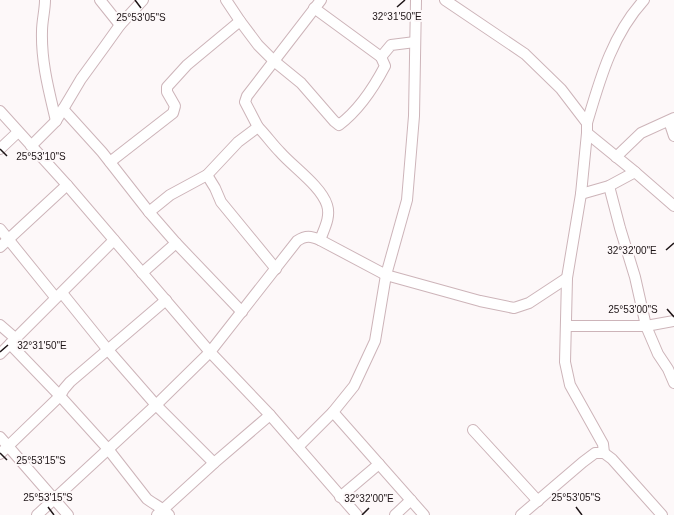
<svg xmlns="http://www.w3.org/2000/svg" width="674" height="515" font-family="Helvetica,sans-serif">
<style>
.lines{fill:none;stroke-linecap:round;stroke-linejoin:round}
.minor-casing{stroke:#cdb4b9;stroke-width:12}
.minor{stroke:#fff;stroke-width:10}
.ticks{fill:none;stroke:#1e1517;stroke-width:1.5}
.ticks-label{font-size:10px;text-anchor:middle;fill:#1e1517;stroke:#fdf8f9;stroke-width:4;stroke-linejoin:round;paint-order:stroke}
</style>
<rect width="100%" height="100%" fill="#fdf8f9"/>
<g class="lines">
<g class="minor-casing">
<g id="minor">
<path d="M 45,0 C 45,10 42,21 42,31 C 41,62 49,91 56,121"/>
<path d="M 100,0 L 120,25"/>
<path d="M 226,0 L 240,21 L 258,45 L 274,61 L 301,83 L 334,121 L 339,125 C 359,110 374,87 385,66 L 381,57 L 314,8"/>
<path d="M 445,0 L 525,54 L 561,89 L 587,123 L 587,133 L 581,194 L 567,278 L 565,362 L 570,385 L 603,444 L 604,453"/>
<path d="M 381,57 L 391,45 L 415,42"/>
<path d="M 63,109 L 102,152 L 149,212 L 176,243 L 242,312"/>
<path d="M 0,111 L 67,185 L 210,352 L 270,415 L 357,515"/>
<path d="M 669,121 L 674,136"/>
<path d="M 587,123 C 600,79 612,35 644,0"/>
<path d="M 258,127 L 245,102 L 247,96 L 321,0"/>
<path d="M 587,133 L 635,172"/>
<path d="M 31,146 L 56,121 L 81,79 L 105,46 L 120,25 L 143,0"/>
<path d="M 0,149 L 18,132"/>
<path d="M 616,157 L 641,133 L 674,118"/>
<path d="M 110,162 L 173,113 L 175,106 L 167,92 L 167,87 L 187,65 L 240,21"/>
<path d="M 207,175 L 215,188 L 221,202 L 276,269"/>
<path d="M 609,186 L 620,228 L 635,277 L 646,326 L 658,354 L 668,369 L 674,383"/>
<path d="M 581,194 L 609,186 L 635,172 L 674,206"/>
<path d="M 149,212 L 170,195 L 207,175 L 238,142 L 258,127 C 266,135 272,144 280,152 C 293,167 321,186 327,205 C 331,217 324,229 320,240"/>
<path d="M 0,229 L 55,297"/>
<path d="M 0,247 L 67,185"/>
<path d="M 142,273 L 176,243"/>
<path d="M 62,293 L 108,350 L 156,405 L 214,463"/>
<path d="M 0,325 L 15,338"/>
<path d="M 566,326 L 646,326 L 674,321"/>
<path d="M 10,344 L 60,396 L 108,449 L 147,499 C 155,505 163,508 169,515"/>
<path d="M 0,354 L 114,240"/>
<path d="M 333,412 L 424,515"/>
<path d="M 473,430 L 538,501"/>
<path d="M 0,437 L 68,515"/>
<path d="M 298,447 L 333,412 L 354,386 L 375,341 L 386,275 L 407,200 L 414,116 L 416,0"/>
<path d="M 0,454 L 60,396 L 64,389 L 70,382 L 166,300"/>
<path d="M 340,497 L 379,464"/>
<path d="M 37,515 L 156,405 L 210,352 L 297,241 C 306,235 311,236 320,240 L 386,275 L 480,301 L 514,308 L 529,303 L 567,278"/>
<path d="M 157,515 L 214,463 L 270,415"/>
<path d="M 395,515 L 411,500"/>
<path d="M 521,515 L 583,462 L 595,453 L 604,453 L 612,459 L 662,515"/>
</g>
</g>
<use href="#minor" class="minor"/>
</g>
<path class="ticks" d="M 135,0 L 141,8M 397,7 L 405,0M 0,149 L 7,156M 666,250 L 674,243M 667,309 L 674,317M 0,352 L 8,345M 0,453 L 7,460M 48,507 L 54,515M 576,507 L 582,515M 362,515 L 369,508"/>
<g class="ticks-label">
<text x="397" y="20">32°31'50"E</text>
<text x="141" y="21">25°53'05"S</text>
<text x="41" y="160">25°53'10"S</text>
<text x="632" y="254">32°32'00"E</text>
<text x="633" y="313">25°53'00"S</text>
<text x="42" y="349">32°31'50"E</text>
<text x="41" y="464">25°53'15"S</text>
<text x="48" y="501">25°53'15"S</text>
<text x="576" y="501">25°53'05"S</text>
<text x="369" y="502">32°32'00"E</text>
</g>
</svg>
